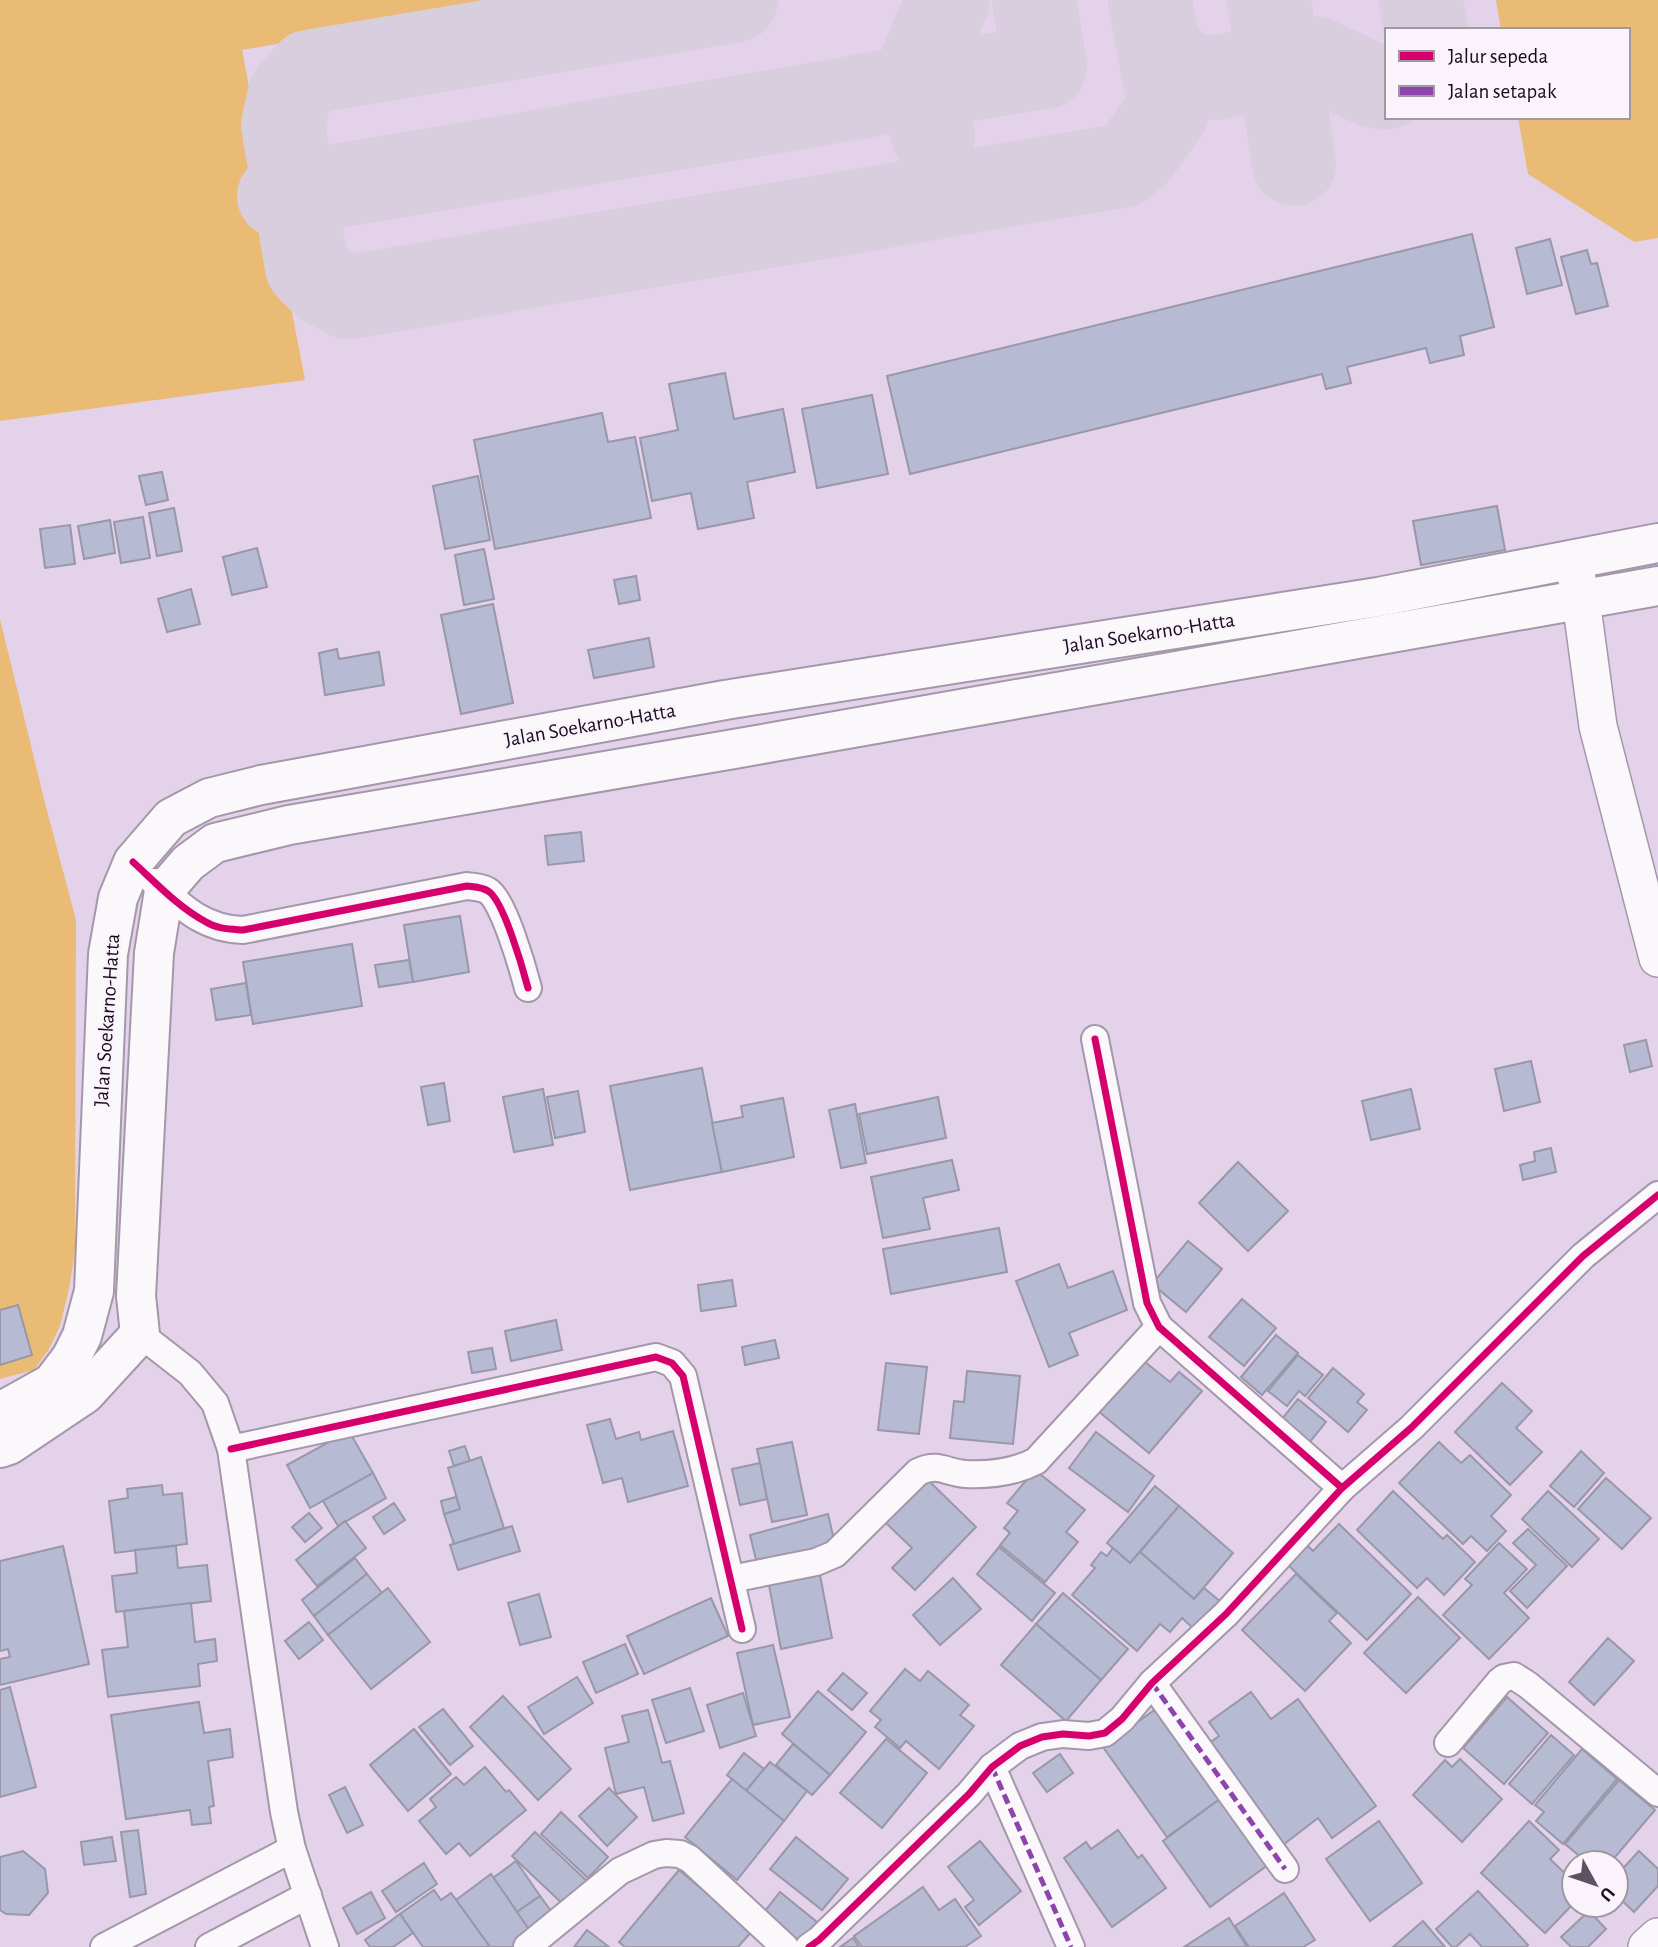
<svg xmlns="http://www.w3.org/2000/svg" width="1658" height="1947" font-family="'Alegreya Sans',sans-serif">
<style>
.green{fill:#eabb75}
.lines{fill:none;stroke-linecap:round;stroke-linejoin:round}
.taxiway{stroke:#d8cedd;stroke-width:84}
.building{fill:#b7bad3;stroke:#9997a9;stroke-width:2}
.street-casing{stroke:#a497a9;stroke-width:30}
.secondary-casing{stroke:#a497a9;stroke-width:40}
.highway-casing{stroke:#a497a9;stroke-width:42}
.street{stroke:#fbf8fc;stroke-width:26}
.secondary{stroke:#fbf8fc;stroke-width:37}
.highway{stroke:#fbf8fc;stroke-width:38}
.quiet{stroke:#8e44ad;stroke-width:5;stroke-dasharray:10 5;stroke-linecap:butt}
.cycleway-casing{stroke:#faf3fc;stroke-width:11}
.cycleway{stroke:#d6006c;stroke-width:7}
.labels{text-anchor:middle;dominant-baseline:central;stroke-width:5;stroke-linejoin:round;paint-order:stroke}
.street-label{font-size:21px;fill:#180c1c;stroke:#faf3fc}
</style>
<rect width="100%" height="100%" fill="#e3d2ea"/>
<g class="green">
<path d="M 0,0 L 529,0 L 242,50 L 305,380 L 0,421 Z"/>
<path d="M 1496,0 L 1658,0 L 1658,238 L 1634,242 L 1528,174 L 1518,117 L 1628,117 L 1628,30 L 1501,30 Z"/>
<path d="M 0,619 L 46,807 L 76,920 L 75,1252 L 69,1289 L 60,1326 L 49,1349 L 34,1370 L 0,1379 Z"/>
</g>
<g class="lines">
<g class="taxiway">
<path d="M 736,0 L 309,72 L 290,94 L 283,125 L 307,267 L 324,284 L 348,297 L 1121,166 L 1137,154 L 1167,111 L 1168,99 L 1150,0"/>
<path d="M 1269,0 L 1294,164"/>
<path d="M 1421,0 L 1426,30"/>
<path d="M 1159,46 L 1175,66 L 1193,76 L 1214,78 L 1315,58 L 1374,86 L 1387,87"/>
<path d="M 933,135 L 919,69 L 948,0"/>
<path d="M 279,196 L 922,86 L 1045,67 L 1034,0"/>
</g>
</g>
<g class="building">
<path d="M 1472,234 L 1494,327 L 1460,336 L 1464,355 L 1430,363 L 1426,348 L 1347,367 L 1351,383 L 1326,389 L 1322,374 L 910,474 L 887,376 Z"/>
<path d="M 1550,239 L 1562,285 L 1527,294 L 1516,248 Z"/>
<path d="M 1587,250 L 1591,264 L 1597,263 L 1608,306 L 1576,314 L 1561,257 Z"/>
<path d="M 725,373 L 734,419 L 783,409 L 795,472 L 747,482 L 754,518 L 698,529 L 691,493 L 652,501 L 640,438 L 678,430 L 669,384 Z"/>
<path d="M 872,395 L 888,474 L 817,488 L 802,409 Z"/>
<path d="M 602,413 L 608,442 L 635,437 L 651,518 L 495,549 L 474,440 Z"/>
<path d="M 162,472 L 168,500 L 146,505 L 139,476 Z"/>
<path d="M 478,476 L 490,540 L 445,549 L 433,486 Z"/>
<path d="M 1497,506 L 1505,550 L 1421,565 L 1413,521 Z"/>
<path d="M 174,508 L 182,551 L 157,556 L 149,513 Z"/>
<path d="M 143,517 L 150,558 L 121,563 L 114,522 Z"/>
<path d="M 110,520 L 115,553 L 84,559 L 78,526 Z"/>
<path d="M 70,525 L 75,564 L 45,568 L 40,529 Z"/>
<path d="M 257,548 L 267,587 L 232,595 L 223,557 Z"/>
<path d="M 484,549 L 494,599 L 464,605 L 455,555 Z"/>
<path d="M 636,576 L 640,600 L 619,604 L 614,580 Z"/>
<path d="M 191,589 L 200,624 L 167,632 L 158,599 Z"/>
<path d="M 493,604 L 513,703 L 461,714 L 441,615 Z"/>
<path d="M 649,638 L 654,667 L 594,678 L 588,650 Z"/>
<path d="M 337,649 L 339,659 L 379,652 L 384,685 L 325,695 L 319,653 Z"/>
<path d="M 581,832 L 584,861 L 548,865 L 545,836 Z"/>
<path d="M 460,916 L 469,972 L 413,982 L 404,925 Z"/>
<path d="M 352,944 L 362,1006 L 253,1024 L 243,962 Z"/>
<path d="M 409,960 L 413,982 L 379,987 L 375,965 Z"/>
<path d="M 246,983 L 251,1015 L 216,1020 L 211,989 Z"/>
<path d="M 1646,1040 L 1652,1066 L 1630,1072 L 1624,1045 Z"/>
<path d="M 1531,1061 L 1540,1102 L 1504,1111 L 1495,1069 Z"/>
<path d="M 702,1068 L 722,1172 L 630,1190 L 610,1086 Z"/>
<path d="M 444,1083 L 450,1121 L 428,1125 L 421,1087 Z"/>
<path d="M 543,1089 L 553,1145 L 514,1152 L 503,1097 Z"/>
<path d="M 1411,1089 L 1420,1129 L 1371,1140 L 1362,1101 Z"/>
<path d="M 578,1091 L 585,1132 L 555,1138 L 547,1097 Z"/>
<path d="M 938,1097 L 946,1138 L 867,1154 L 859,1114 Z"/>
<path d="M 783,1098 L 794,1157 L 722,1172 L 712,1123 L 743,1117 L 741,1106 Z"/>
<path d="M 855,1104 L 866,1163 L 841,1168 L 829,1110 Z"/>
<path d="M 1551,1148 L 1556,1172 L 1523,1180 L 1520,1165 L 1535,1161 L 1534,1152 Z"/>
<path d="M 952,1160 L 959,1190 L 923,1198 L 930,1229 L 883,1238 L 871,1177 Z"/>
<path d="M 1238,1162 L 1288,1211 L 1248,1251 L 1199,1203 Z"/>
<path d="M 999,1228 L 1007,1272 L 891,1294 L 883,1249 Z"/>
<path d="M 1188,1241 L 1222,1269 L 1186,1312 L 1152,1284 Z"/>
<path d="M 1059,1264 L 1068,1288 L 1113,1271 L 1127,1310 L 1069,1333 L 1078,1355 L 1049,1367 L 1016,1281 Z"/>
<path d="M 732,1280 L 736,1306 L 701,1311 L 698,1285 Z"/>
<path d="M 1242,1299 L 1276,1328 L 1244,1366 L 1209,1337 Z"/>
<path d="M 18,1305 L 32,1355 L 0,1365 L 0,1310 Z"/>
<path d="M 556,1320 L 562,1350 L 511,1361 L 505,1331 Z"/>
<path d="M 1276,1335 L 1298,1353 L 1262,1395 L 1241,1377 Z"/>
<path d="M 775,1340 L 779,1358 L 745,1365 L 742,1347 Z"/>
<path d="M 492,1348 L 496,1369 L 472,1373 L 468,1352 Z"/>
<path d="M 1298,1355 L 1323,1375 L 1305,1396 L 1299,1391 L 1287,1406 L 1268,1391 Z"/>
<path d="M 1140,1358 L 1170,1382 L 1179,1372 L 1202,1391 L 1149,1453 L 1097,1410 Z"/>
<path d="M 886,1363 L 927,1367 L 919,1434 L 878,1430 Z"/>
<path d="M 1333,1368 L 1364,1394 L 1357,1402 L 1367,1410 L 1348,1432 L 1308,1398 Z"/>
<path d="M 967,1371 L 1020,1376 L 1013,1444 L 950,1438 L 954,1401 L 964,1402 Z"/>
<path d="M 1502,1383 L 1532,1411 L 1516,1428 L 1542,1452 L 1510,1485 L 1455,1432 Z"/>
<path d="M 1298,1399 L 1326,1422 L 1309,1443 L 1281,1420 Z"/>
<path d="M 610,1419 L 616,1439 L 639,1432 L 641,1440 L 673,1431 L 688,1486 L 628,1502 L 622,1478 L 603,1483 L 587,1425 Z"/>
<path d="M 349,1431 L 373,1473 L 310,1508 L 287,1465 Z"/>
<path d="M 1096,1432 L 1154,1476 L 1128,1512 L 1069,1468 Z"/>
<path d="M 792,1442 L 807,1515 L 772,1522 L 757,1449 Z"/>
<path d="M 1439,1442 L 1461,1463 L 1470,1455 L 1511,1495 L 1491,1516 L 1506,1531 L 1487,1551 L 1471,1536 L 1463,1544 L 1399,1483 Z"/>
<path d="M 465,1446 L 470,1461 L 454,1466 L 449,1451 Z"/>
<path d="M 1581,1451 L 1604,1473 L 1574,1507 L 1550,1486 Z"/>
<path d="M 481,1457 L 504,1528 L 454,1544 L 444,1514 L 460,1509 L 448,1468 Z"/>
<path d="M 760,1463 L 767,1499 L 740,1505 L 732,1469 Z"/>
<path d="M 1035,1470 L 1085,1510 L 1066,1532 L 1078,1542 L 1045,1582 L 1000,1545 L 1010,1533 L 1004,1528 L 1018,1511 L 1007,1503 Z"/>
<path d="M 373,1473 L 386,1498 L 338,1526 L 323,1501 Z"/>
<path d="M 1606,1478 L 1651,1518 L 1622,1549 L 1578,1509 Z"/>
<path d="M 927,1479 L 976,1527 L 915,1590 L 892,1568 L 912,1548 L 885,1522 Z"/>
<path d="M 162,1485 L 163,1495 L 182,1493 L 187,1544 L 115,1553 L 109,1501 L 128,1498 L 127,1489 Z"/>
<path d="M 1155,1486 L 1179,1506 L 1130,1563 L 1107,1543 Z"/>
<path d="M 1393,1491 L 1443,1539 L 1447,1535 L 1475,1562 L 1444,1595 L 1427,1578 L 1417,1588 L 1357,1530 Z"/>
<path d="M 1548,1491 L 1599,1539 L 1572,1567 L 1522,1519 Z"/>
<path d="M 456,1497 L 460,1509 L 444,1514 L 441,1501 Z"/>
<path d="M 394,1503 L 405,1520 L 384,1534 L 373,1517 Z"/>
<path d="M 1179,1506 L 1233,1553 L 1194,1599 L 1140,1552 Z"/>
<path d="M 309,1513 L 322,1528 L 305,1542 L 292,1527 Z"/>
<path d="M 828,1514 L 835,1544 L 757,1564 L 750,1535 Z"/>
<path d="M 345,1521 L 366,1548 L 317,1586 L 296,1560 Z"/>
<path d="M 1339,1524 L 1411,1594 L 1367,1640 L 1288,1565 L 1307,1545 L 1313,1551 Z"/>
<path d="M 512,1526 L 520,1551 L 458,1570 L 450,1545 Z"/>
<path d="M 1528,1529 L 1567,1566 L 1527,1608 L 1510,1591 L 1536,1565 L 1513,1543 Z"/>
<path d="M 1499,1543 L 1527,1569 L 1504,1593 L 1529,1618 L 1489,1659 L 1443,1615 L 1472,1585 L 1465,1579 Z"/>
<path d="M 63,1546 L 89,1664 L 0,1685 L 0,1659 L 10,1657 L 8,1649 L 0,1651 L 0,1561 Z"/>
<path d="M 176,1546 L 178,1568 L 207,1565 L 211,1601 L 116,1612 L 112,1576 L 137,1573 L 135,1550 Z"/>
<path d="M 999,1547 L 1055,1593 L 1032,1621 L 977,1574 Z"/>
<path d="M 1113,1548 L 1130,1563 L 1140,1552 L 1194,1599 L 1204,1588 L 1221,1602 L 1196,1631 L 1182,1618 L 1170,1632 L 1160,1624 L 1137,1651 L 1072,1595 L 1095,1568 L 1091,1565 L 1101,1552 L 1107,1556 Z"/>
<path d="M 355,1558 L 367,1574 L 314,1616 L 302,1600 Z"/>
<path d="M 367,1574 L 382,1593 L 328,1635 L 314,1616 Z"/>
<path d="M 1296,1574 L 1337,1613 L 1329,1621 L 1351,1643 L 1305,1691 L 1242,1630 Z"/>
<path d="M 820,1575 L 832,1638 L 781,1649 L 769,1585 Z"/>
<path d="M 953,1578 L 981,1609 L 940,1645 L 913,1615 Z"/>
<path d="M 388,1588 L 430,1642 L 371,1689 L 328,1635 Z"/>
<path d="M 1063,1593 L 1128,1649 L 1101,1680 L 1036,1624 Z"/>
<path d="M 539,1594 L 551,1637 L 520,1645 L 508,1603 Z"/>
<path d="M 1418,1597 L 1460,1638 L 1406,1693 L 1364,1653 Z"/>
<path d="M 711,1598 L 728,1636 L 644,1674 L 627,1636 Z"/>
<path d="M 191,1603 L 195,1642 L 215,1639 L 217,1661 L 198,1664 L 200,1686 L 108,1697 L 102,1650 L 128,1647 L 124,1611 Z"/>
<path d="M 309,1622 L 323,1640 L 299,1659 L 285,1641 Z"/>
<path d="M 1036,1624 L 1101,1680 L 1066,1721 L 1001,1665 Z"/>
<path d="M 1608,1638 L 1634,1661 L 1594,1705 L 1569,1682 Z"/>
<path d="M 625,1644 L 638,1674 L 596,1693 L 583,1662 Z"/>
<path d="M 773,1645 L 790,1717 L 753,1725 L 737,1653 Z"/>
<path d="M 905,1669 L 920,1681 L 928,1671 L 969,1705 L 960,1715 L 974,1726 L 939,1769 L 906,1741 L 900,1748 L 875,1727 L 881,1720 L 870,1711 Z"/>
<path d="M 843,1673 L 867,1693 L 852,1710 L 828,1690 Z"/>
<path d="M 577,1677 L 593,1703 L 544,1734 L 528,1707 Z"/>
<path d="M 10,1687 L 36,1787 L 0,1797 L 0,1690 Z"/>
<path d="M 690,1688 L 704,1731 L 666,1743 L 652,1700 Z"/>
<path d="M 818,1691 L 866,1732 L 830,1775 L 782,1734 Z"/>
<path d="M 1251,1692 L 1271,1719 L 1298,1699 L 1376,1806 L 1332,1838 L 1318,1818 L 1279,1848 L 1205,1746 L 1219,1736 L 1209,1722 Z"/>
<path d="M 743,1693 L 756,1736 L 720,1748 L 707,1705 Z"/>
<path d="M 503,1696 L 571,1769 L 538,1800 L 470,1727 Z"/>
<path d="M 1507,1697 L 1548,1733 L 1504,1784 L 1463,1748 Z"/>
<path d="M 199,1702 L 204,1733 L 230,1729 L 233,1757 L 208,1761 L 214,1806 L 209,1807 L 211,1823 L 192,1825 L 190,1810 L 126,1819 L 111,1715 Z"/>
<path d="M 1160,1706 L 1224,1796 L 1167,1837 L 1103,1747 Z"/>
<path d="M 443,1709 L 473,1746 L 450,1765 L 419,1727 Z"/>
<path d="M 648,1710 L 662,1763 L 670,1761 L 684,1813 L 653,1821 L 644,1787 L 616,1794 L 605,1748 L 629,1742 L 622,1716 Z"/>
<path d="M 414,1729 L 451,1774 L 408,1811 L 370,1765 Z"/>
<path d="M 1551,1735 L 1574,1755 L 1532,1804 L 1509,1784 Z"/>
<path d="M 886,1739 L 927,1773 L 882,1828 L 840,1793 Z"/>
<path d="M 793,1744 L 830,1775 L 812,1795 L 776,1765 Z"/>
<path d="M 1582,1749 L 1617,1779 L 1563,1844 L 1536,1821 L 1544,1812 L 1535,1805 Z"/>
<path d="M 744,1753 L 764,1769 L 746,1791 L 727,1775 Z"/>
<path d="M 1060,1754 L 1073,1773 L 1047,1792 L 1033,1773 Z"/>
<path d="M 1460,1759 L 1502,1799 L 1462,1842 L 1413,1795 L 1445,1760 L 1452,1767 Z"/>
<path d="M 770,1762 L 807,1791 L 784,1821 L 746,1791 Z"/>
<path d="M 485,1767 L 506,1792 L 509,1790 L 526,1810 L 470,1856 L 459,1843 L 446,1854 L 419,1821 L 436,1807 L 430,1799 L 456,1777 L 464,1785 Z"/>
<path d="M 732,1779 L 784,1821 L 737,1880 L 685,1837 Z"/>
<path d="M 1619,1780 L 1655,1810 L 1610,1863 L 1588,1863 L 1565,1844 Z"/>
<path d="M 345,1787 L 363,1825 L 347,1833 L 329,1795 Z"/>
<path d="M 609,1788 L 637,1817 L 607,1846 L 579,1816 Z"/>
<path d="M 1224,1796 L 1272,1862 L 1210,1907 L 1163,1841 Z"/>
<path d="M 561,1812 L 608,1857 L 588,1878 L 541,1834 Z"/>
<path d="M 1379,1821 L 1422,1883 L 1370,1921 L 1326,1859 Z"/>
<path d="M 1529,1821 L 1559,1850 L 1550,1859 L 1574,1882 L 1574,1903 L 1545,1933 L 1481,1873 Z"/>
<path d="M 138,1830 L 146,1894 L 130,1897 L 121,1832 Z"/>
<path d="M 1118,1830 L 1138,1858 L 1142,1855 L 1166,1888 L 1112,1927 L 1064,1858 L 1086,1842 L 1091,1849 Z"/>
<path d="M 535,1832 L 589,1883 L 566,1907 L 512,1856 Z"/>
<path d="M 112,1837 L 116,1861 L 84,1865 L 81,1842 Z"/>
<path d="M 796,1837 L 848,1879 L 822,1910 L 770,1869 Z"/>
<path d="M 980,1841 L 1021,1891 L 979,1925 L 965,1907 L 974,1900 L 948,1867 Z"/>
<path d="M 23,1851 L 45,1869 L 48,1893 L 29,1915 L 6,1914 L 0,1910 L 0,1857 Z"/>
<path d="M 1639,1851 L 1658,1869 L 1658,1886 L 1634,1912 L 1616,1895 L 1616,1876 Z"/>
<path d="M 516,1861 L 540,1896 L 517,1912 L 493,1878 Z"/>
<path d="M 424,1863 L 437,1884 L 396,1912 L 382,1891 Z"/>
<path d="M 679,1870 L 752,1931 L 738,1947 L 625,1947 L 619,1942 Z"/>
<path d="M 491,1874 L 533,1935 L 517,1947 L 490,1947 L 456,1900 Z"/>
<path d="M 923,1887 L 939,1910 L 955,1899 L 981,1936 L 965,1947 L 862,1947 L 854,1936 Z"/>
<path d="M 434,1890 L 441,1900 L 451,1893 L 490,1947 L 423,1947 L 400,1914 Z"/>
<path d="M 1478,1891 L 1528,1945 L 1526,1947 L 1482,1947 L 1470,1934 L 1456,1947 L 1452,1947 L 1436,1929 Z"/>
<path d="M 371,1892 L 385,1918 L 357,1934 L 343,1908 Z"/>
<path d="M 780,1892 L 817,1922 L 798,1946 L 761,1916 Z"/>
<path d="M 1284,1893 L 1315,1940 L 1303,1947 L 1249,1947 L 1235,1926 Z"/>
<path d="M 540,1896 L 557,1919 L 533,1935 L 517,1912 Z"/>
<path d="M 1589,1911 L 1606,1929 L 1588,1947 L 1571,1947 L 1561,1937 Z"/>
<path d="M 400,1914 L 413,1933 L 393,1947 L 370,1947 L 365,1940 Z"/>
<path d="M 1229,1918 L 1247,1947 L 1184,1947 Z"/>
<path d="M 1423,1921 L 1445,1947 L 1393,1947 Z"/>
<path d="M 587,1930 L 609,1947 L 574,1947 Z"/>
<path d="M 853,1938 L 859,1947 L 840,1947 Z"/>
</g>
<g class="lines">
<g class="street-casing">
<g id="street">
<path d="M 154,882 C 182,907 204,929 243,930 L 467,886 C 474,887 482,887 488,891 C 503,899 523,969 528,988"/>
<path d="M 1095,1039 L 1147,1303 L 1159,1327 L 1342,1488"/>
<path d="M 140,1334 L 190,1373 L 215,1403 L 231,1449 L 284,1812 L 292,1849 L 325,1947"/>
<path d="M 231,1449 L 656,1357 L 672,1363 L 683,1376 L 742,1629"/>
<path d="M 731,1579 L 816,1562 L 835,1554 L 918,1472 C 939,1462 946,1473 966,1474 C 990,1475 1015,1472 1036,1461 L 1159,1327"/>
<path d="M 1152,1683 L 1285,1869"/>
<path d="M 1448,1743 L 1499,1682 L 1504,1678 L 1514,1676 L 1528,1685 L 1658,1793"/>
<path d="M 992,1767 L 1071,1947"/>
<path d="M 104,1947 L 292,1849"/>
<path d="M 209,1947 L 308,1895"/>
<path d="M 527,1947 L 620,1871 L 654,1855 L 666,1853 L 680,1854 L 690,1859 L 785,1947"/>
<path d="M 809,1947 L 819,1940 L 969,1794 L 992,1767 L 1020,1746 L 1042,1737 L 1063,1734 L 1089,1736 L 1105,1733 L 1122,1719 L 1152,1683 L 1226,1614 L 1342,1488 L 1411,1428 L 1583,1256 L 1658,1195"/>
</g>
</g>
<g class="secondary-casing">
<g id="secondary">
<path d="M 1575,569 L 1581,600 L 1598,726 L 1658,958"/>
<path d="M 1647,1947 L 1658,1937"/>
</g>
</g>
<g class="highway-casing">
<g id="highway">
<path d="M 0,1410 L 9,1407 L 52,1383 L 71,1358 L 82,1336 L 94,1291 L 108,954 L 118,898 L 133,862 L 171,818 L 209,798 L 261,785 L 725,700 L 1378,597 L 1658,543"/>
<path d="M 0,1448 L 9,1445 L 85,1394 L 140,1334 L 136,1296 L 154,953 L 164,891 L 188,863 L 215,843 L 289,825 L 734,749 L 1658,586"/>
</g>
</g>
<use href="#street" class="street"/>
<use href="#secondary" class="secondary"/>
<use href="#highway" class="highway"/>
<g class="quiet">
<path d="M 1152,1683 L 1285,1869"/>
<path d="M 992,1767 L 1071,1947"/>
</g>
<g class="cycleway-casing">
<g id="cycleway">
<path d="M 133,862 C 156,883 178,907 206,922 C 217,929 230,929 243,930 L 467,886 C 474,887 482,887 488,891 C 503,899 523,969 528,988"/>
<path d="M 1095,1039 L 1147,1303 L 1159,1327 L 1342,1488"/>
<path d="M 231,1449 L 656,1357 L 672,1363 L 683,1376 L 742,1629"/>
<path d="M 809,1947 L 819,1940 L 969,1794 L 992,1767 L 1020,1746 L 1042,1737 L 1063,1734 L 1089,1736 L 1105,1733 L 1122,1719 L 1152,1683 L 1226,1614 L 1342,1488 L 1411,1428 L 1583,1256 L 1658,1195"/>
</g>
</g>
<use href="#cycleway" class="cycleway"/>
</g>
<g class="labels">
<g class="street-label">
<text transform="translate(1149 633) rotate(-9)">Jalan Soekarno-Hatta</text>
<text transform="translate(590 725) rotate(-10)">Jalan Soekarno-Hatta</text>
<text transform="translate(107 1020) rotate(-86)">Jalan Soekarno-Hatta</text>
</g>
</g>
<rect x="1385" y="28" width="245" height="91" fill="#faf3fc" stroke="#a097a2" stroke-width="2"/>
<rect x="1399" y="51" width="35" height="10" fill="#d6006c" stroke="#a097a2" stroke-width="2"/>
<text x="1448" y="63" font-size="21" fill="#180c1c">Jalur sepeda</text>
<rect x="1399" y="86" width="35" height="10" fill="#8e44ad" stroke="#a097a2" stroke-width="2"/>
<text x="1448" y="98" font-size="21" fill="#180c1c">Jalan setapak</text>
<g transform="translate(1595 1884) rotate(130)"><circle r="33" fill="#faf3fc" stroke="#a097a2" stroke-width="2"/>
<path d="M0-5L12 26L0 18L-12 26Z" fill="#5f5164"/>
<text y="-10" font-size="19" font-weight="bold" text-anchor="middle" fill="#180c1c">U</text>
</g>
</svg>
